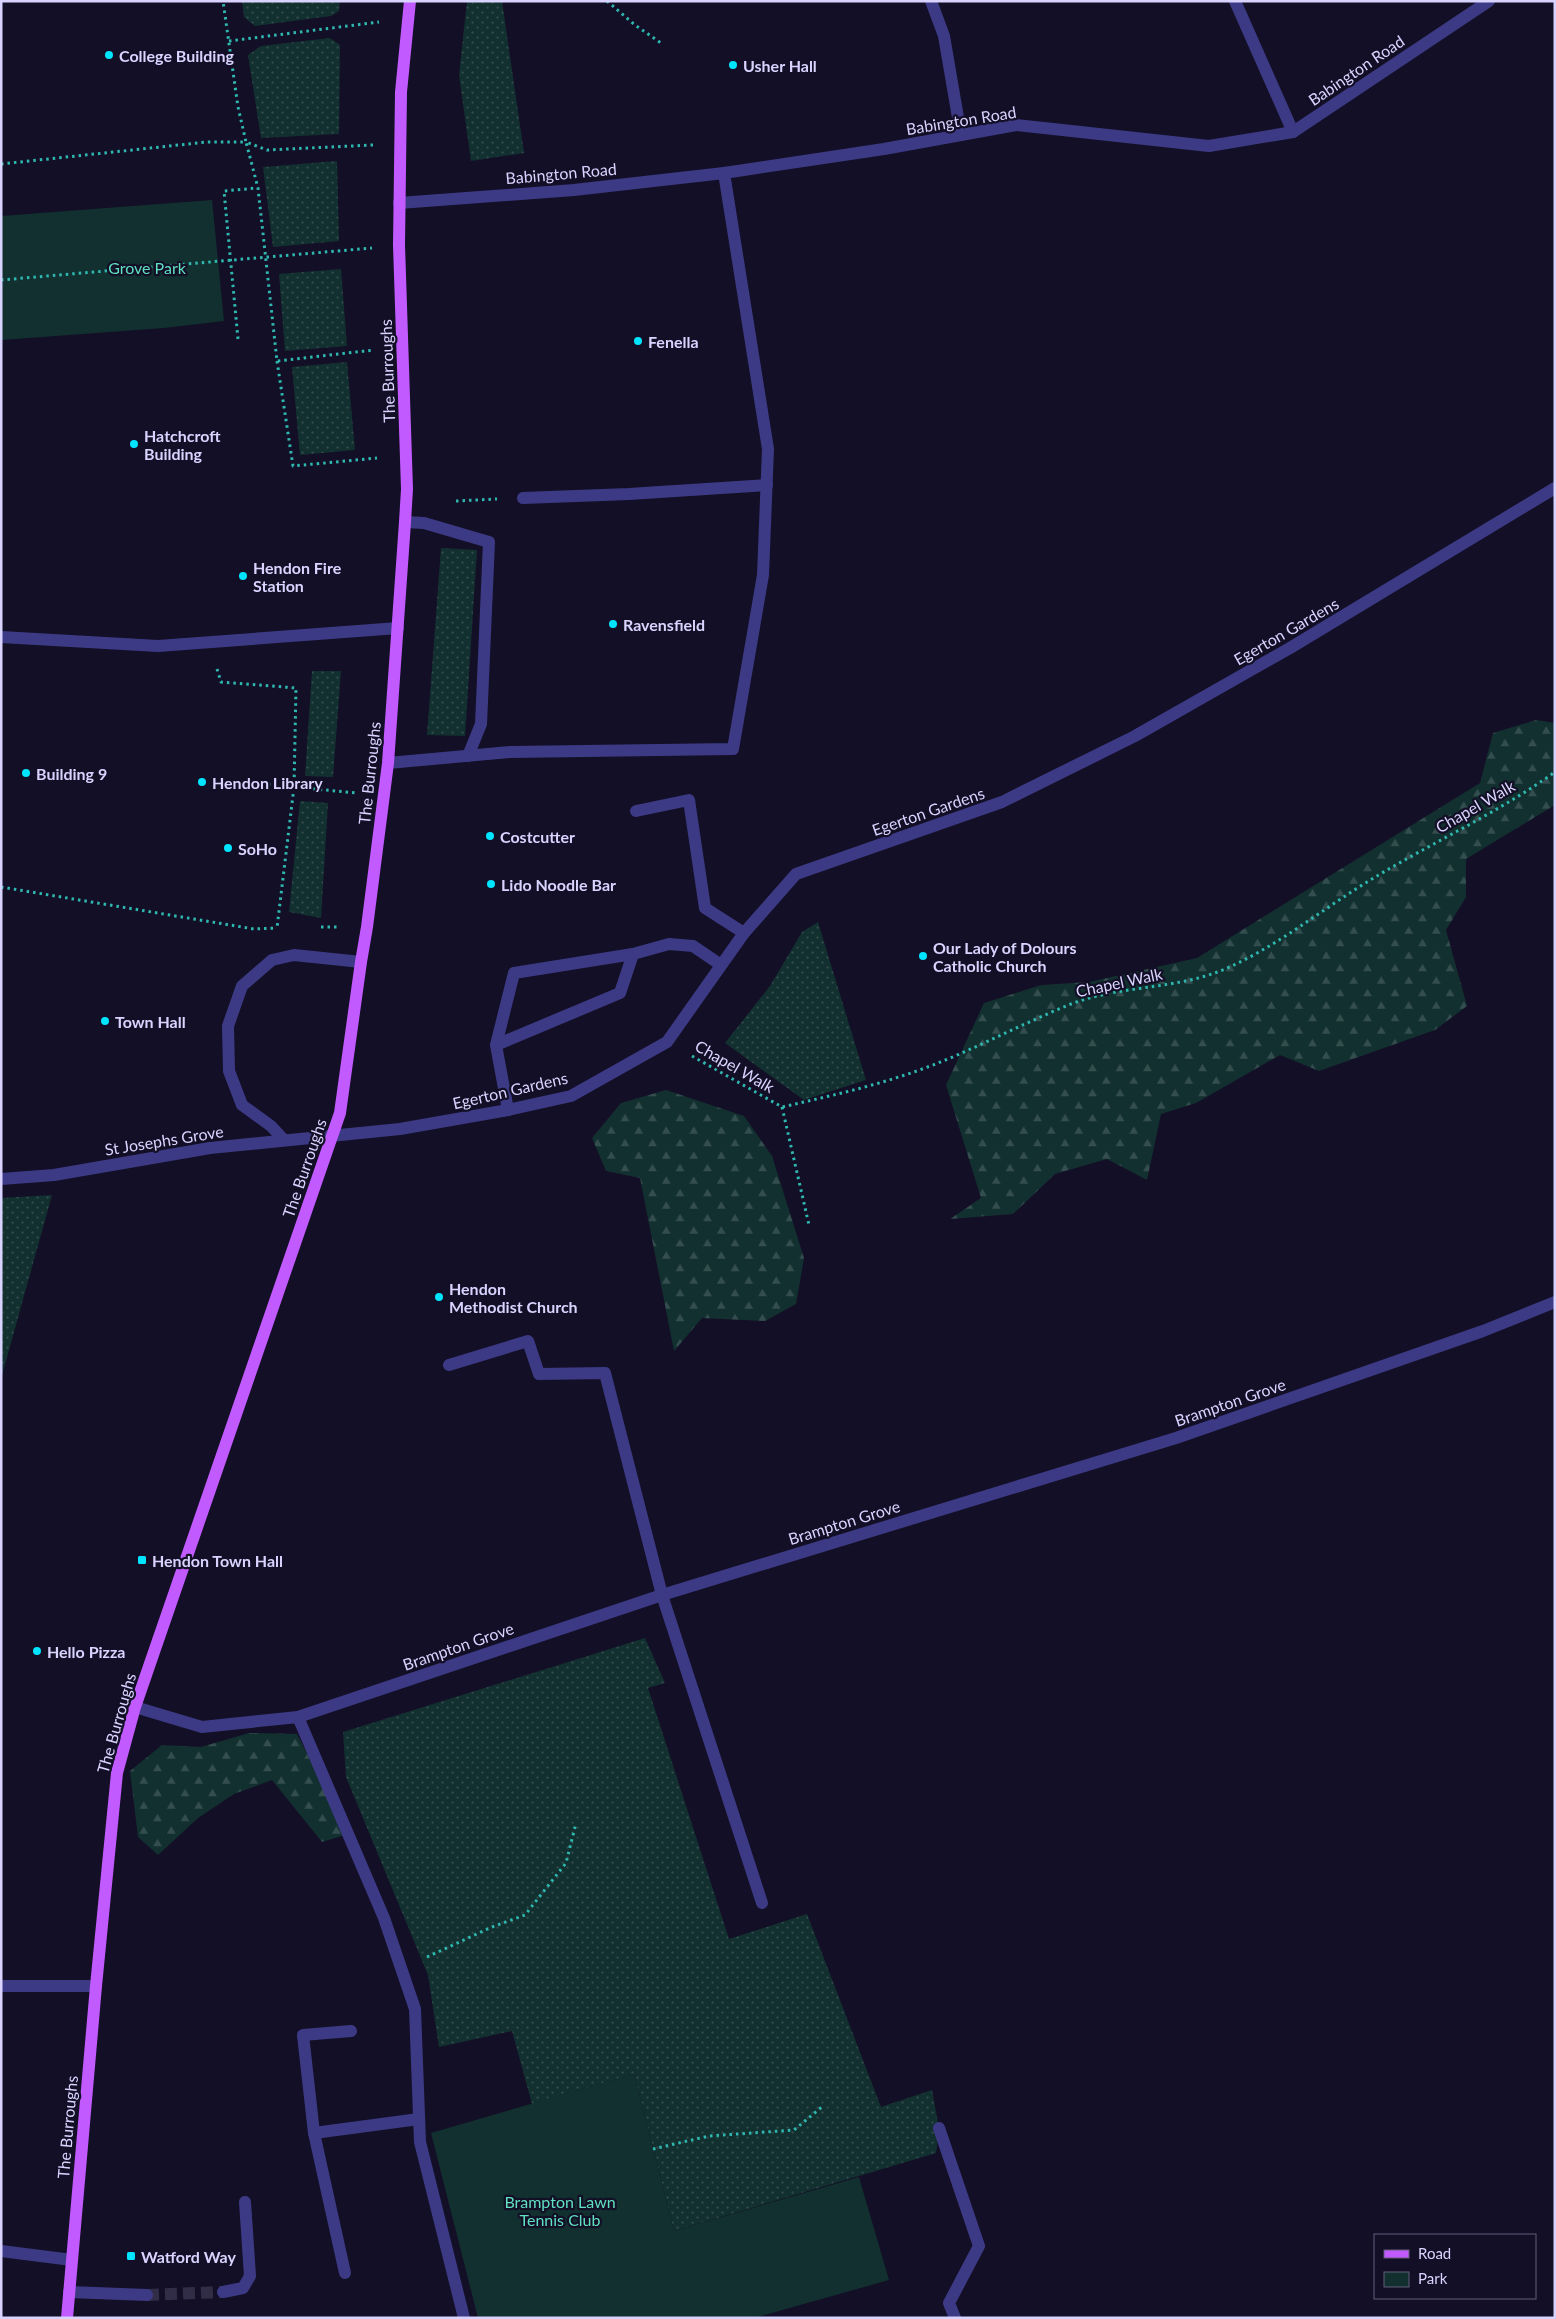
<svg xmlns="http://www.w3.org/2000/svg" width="1556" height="2319" font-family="Lato,sans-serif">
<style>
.grass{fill:url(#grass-dots)}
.forest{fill:url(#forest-firs)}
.green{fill:#12302f}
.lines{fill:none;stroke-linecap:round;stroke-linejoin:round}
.minor-tunnel{stroke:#312d47;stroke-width:12;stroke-dasharray:12 6;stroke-linecap:butt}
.path{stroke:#2fb8b0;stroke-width:3;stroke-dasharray:2.5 4;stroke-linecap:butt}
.minor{stroke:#3d3a85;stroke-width:12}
.major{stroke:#c25bff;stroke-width:12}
.poi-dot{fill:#00e5ff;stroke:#130f26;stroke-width:2}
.labels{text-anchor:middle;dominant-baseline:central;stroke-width:4.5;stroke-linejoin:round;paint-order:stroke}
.poi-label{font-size:16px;font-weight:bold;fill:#d9d4ff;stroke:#130f26;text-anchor:start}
.street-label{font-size:16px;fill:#d9d4ff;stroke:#130f26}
.park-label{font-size:16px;fill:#5fe0c0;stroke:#130f26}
</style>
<defs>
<pattern id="grass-dots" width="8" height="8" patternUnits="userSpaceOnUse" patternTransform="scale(1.25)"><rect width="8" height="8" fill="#12302f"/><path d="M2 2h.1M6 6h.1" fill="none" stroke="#344d4e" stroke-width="1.8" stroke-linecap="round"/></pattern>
<pattern id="forest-firs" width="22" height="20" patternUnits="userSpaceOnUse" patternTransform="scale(1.25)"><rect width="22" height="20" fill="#12302f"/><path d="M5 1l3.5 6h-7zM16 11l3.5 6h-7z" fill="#344d4e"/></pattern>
</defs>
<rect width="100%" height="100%" fill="#130f26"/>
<g class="grass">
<path d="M 242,1 L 340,1 L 339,11 L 331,16 L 255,26 L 244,17 Z"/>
<path d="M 467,1 L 502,1 L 524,153 L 471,161 L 459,75 Z"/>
<path d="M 330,38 L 340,45 L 339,134 L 261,138 L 248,55 L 261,46 Z"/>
<path d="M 337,161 L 339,241 L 273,247 L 263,167 Z"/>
<path d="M 341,269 L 347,346 L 285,351 L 279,274 Z"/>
<path d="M 347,362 L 355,450 L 300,455 L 292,367 Z"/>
<path d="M 441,548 L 477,550 L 465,736 L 427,735 Z"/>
<path d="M 312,671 L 341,671 L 333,777 L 305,776 Z"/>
<path d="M 300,801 L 328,803 L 321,918 L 289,912 Z"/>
<path d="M 818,922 L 866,1080 L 804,1100 L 725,1043 L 770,986 L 802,932 Z"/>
<path d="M 52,1195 L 1,1379 L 1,1198 Z"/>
<path d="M 645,1638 L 665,1683 L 648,1688 L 729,1939 L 807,1914 L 881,2107 L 932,2090 L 939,2128 L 936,2153 L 674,2231 L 634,2074 L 532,2104 L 512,2031 L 439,2047 L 428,1975 L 346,1777 L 343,1732 Z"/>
</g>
<g class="forest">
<path d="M 1536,720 L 1555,723 L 1555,805 L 1466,859 L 1466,897 L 1446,930 L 1467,1006 L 1435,1030 L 1319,1071 L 1280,1055 L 1196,1103 L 1161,1114 L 1147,1180 L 1107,1159 L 1055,1174 L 1013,1214 L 950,1219 L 981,1198 L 946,1085 L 984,1003 L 1041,985 L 1089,982 L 1197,958 L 1480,783 L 1493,733 Z"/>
<path d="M 666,1090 L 744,1116 L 772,1156 L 804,1258 L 796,1304 L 765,1321 L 702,1318 L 674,1351 L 640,1178 L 606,1171 L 592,1138 L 621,1103 Z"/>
<path d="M 249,1733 L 297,1734 L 348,1834 L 322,1842 L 272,1780 L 234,1794 L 198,1818 L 158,1855 L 138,1837 L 130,1771 L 162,1745 L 201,1747 Z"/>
</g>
<g class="green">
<path d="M 212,200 L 224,321 L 164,328 L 2,340 L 1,216 Z"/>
<path d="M 634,2074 L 674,2231 L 859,2177 L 889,2280 L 754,2318 L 478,2318 L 431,2133 Z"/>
</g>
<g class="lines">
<path class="minor-tunnel" d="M 147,2295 L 223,2292"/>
<g class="path">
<path d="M 607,1 L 635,25 L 661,43"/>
<path d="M 229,41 L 379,22"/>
<path d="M 373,145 L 267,150 L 246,142 L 258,188 L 277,361 L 374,350"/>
<path d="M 1,164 L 207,142 L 246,142 L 238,107 L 223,1"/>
<path d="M 1,280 L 372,248"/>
<path d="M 238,339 L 224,191 L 257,188"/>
<path d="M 277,361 L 293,466 L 377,458"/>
<path d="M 456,501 L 497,499"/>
<path d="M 217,669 L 221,682 L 296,688 L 294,787 L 277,928"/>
<path d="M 255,783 L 356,793"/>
<path d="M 1,887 L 254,929 L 277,928"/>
<path d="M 321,927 L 339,927"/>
<path d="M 692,1056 L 782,1107 C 835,1095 888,1083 938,1063 C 983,1045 1026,1022 1071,1004 C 1120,985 1176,990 1225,969 C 1276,947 1320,911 1367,882 C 1429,844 1496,814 1555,772"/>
<path d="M 782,1107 L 809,1225"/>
<path d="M 427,1957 L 492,1927 L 525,1915 L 566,1863 L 576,1823"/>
<path d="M 653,2149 L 709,2136 L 794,2130 L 823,2106"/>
</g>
<g class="minor">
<path d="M 931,1 L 944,36 L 961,135"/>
<path d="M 1235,1 L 1293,132"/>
<path d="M 399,203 L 574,190 L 724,173 L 884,149 L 1016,125 L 1209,146 L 1293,132 L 1489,1"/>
<path d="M 523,498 L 629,494 L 767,485"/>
<path d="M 405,522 L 424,523 L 489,542 L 481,724 L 468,756"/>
<path d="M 1,637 L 158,646 L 398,628"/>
<path d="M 388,763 L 510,752 L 733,749 L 763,575 L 768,449 L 724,173"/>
<path d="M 636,811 L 689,800 L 705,908 L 744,933"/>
<path d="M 633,954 L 669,944 L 693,946 L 721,965"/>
<path d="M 496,1045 L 620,993 L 633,954 L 514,973 L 496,1045 L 508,1110"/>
<path d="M 284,1140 L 271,1126 L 242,1105 L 229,1071 L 228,1026 L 242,986 L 272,960 L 294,955 L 361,962"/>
<path d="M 1,1179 L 54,1175 L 210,1148 L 400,1129 L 508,1110 L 571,1096 L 667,1042 L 744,933 L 796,874 L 1002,802 L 1135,736 L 1290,648 L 1555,488"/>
<path d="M 449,1365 L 528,1341 L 539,1374 L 605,1373 L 662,1595 L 762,1903"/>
<path d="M 135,1707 L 202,1727 L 298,1717 L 662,1595 L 1176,1438 L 1483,1331 L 1555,1302"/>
<path d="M 298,1717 L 384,1918 L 415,2009 L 420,2142 L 464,2318"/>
<path d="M 1,1986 L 96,1986"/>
<path d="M 351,2031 L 303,2035 L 314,2133 L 419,2119"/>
<path d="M 939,2128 L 979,2246 L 949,2303 L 955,2318"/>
<path d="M 314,2133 L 345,2273"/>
<path d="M 1,2251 L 72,2260"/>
<path d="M 69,2292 L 147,2295"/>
<path d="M 223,2292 L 243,2288 L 250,2276 L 245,2202"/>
</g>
<path class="major" d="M 67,2318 L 96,1986 L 117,1773 L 135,1707 L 340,1113 L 361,962 L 367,927 L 388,763 L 405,522 L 407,489 L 399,245 L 401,92 L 410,1"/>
</g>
<g class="poi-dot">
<circle cx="109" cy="55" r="5"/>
<circle cx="733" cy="65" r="5"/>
<circle cx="638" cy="341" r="5"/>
<circle cx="134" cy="444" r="5"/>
<circle cx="243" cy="576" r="5"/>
<circle cx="613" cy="624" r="5"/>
<circle cx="26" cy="773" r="5"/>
<circle cx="202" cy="782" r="5"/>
<circle cx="490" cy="836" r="5"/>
<circle cx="228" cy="848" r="5"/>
<circle cx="491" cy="884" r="5"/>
<circle cx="923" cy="956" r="5"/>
<circle cx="105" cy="1021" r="5"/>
<circle cx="439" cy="1297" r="5"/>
<rect x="137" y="1555" width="10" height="10" rx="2.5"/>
<circle cx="37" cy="1651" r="5"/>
<rect x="126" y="2251" width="10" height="10" rx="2.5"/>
</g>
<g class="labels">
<g class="poi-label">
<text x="119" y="55">College Building</text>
<text x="743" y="65">Usher Hall</text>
<text x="648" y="341">Fenella</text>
<text x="144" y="435">Hatchcroft<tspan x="144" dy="18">Building</tspan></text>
<text x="253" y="567">Hendon Fire<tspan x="253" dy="18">Station</tspan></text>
<text x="623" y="624">Ravensfield</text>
<text x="36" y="773">Building 9</text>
<text x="212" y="782">Hendon Library</text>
<text x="500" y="836">Costcutter</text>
<text x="238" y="848">SoHo</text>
<text x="501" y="884">Lido Noodle Bar</text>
<text x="933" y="947">Our Lady of Dolours<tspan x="933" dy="18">Catholic Church</tspan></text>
<text x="115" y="1021">Town Hall</text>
<text x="449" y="1288">Hendon<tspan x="449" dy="18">Methodist Church</tspan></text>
<text x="152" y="1560">Hendon Town Hall</text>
<text x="47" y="1651">Hello Pizza</text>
<text x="141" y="2256">Watford Way</text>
</g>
<g class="street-label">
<text transform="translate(1356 70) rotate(-34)">Babington Road</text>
<text transform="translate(961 120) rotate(-9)">Babington Road</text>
<text transform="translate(561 173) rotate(-5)">Babington Road</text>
<text transform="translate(387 371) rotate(-92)">The Burroughs</text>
<text transform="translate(1286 631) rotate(-30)">Egerton Gardens</text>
<text transform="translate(369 773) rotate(-84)">The Burroughs</text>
<text transform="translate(1475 806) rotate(-30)">Chapel Walk</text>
<text transform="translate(928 811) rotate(-19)">Egerton Gardens</text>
<text transform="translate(1119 982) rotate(-12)">Chapel Walk</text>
<text transform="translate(735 1066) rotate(30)">Chapel Walk</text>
<text transform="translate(510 1090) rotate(-13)">Egerton Gardens</text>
<text transform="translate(164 1140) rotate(-9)">St Josephs Grove</text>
<text transform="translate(304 1168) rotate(-71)">The Burroughs</text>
<text transform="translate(1230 1402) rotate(-19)">Brampton Grove</text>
<text transform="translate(844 1522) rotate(-17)">Brampton Grove</text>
<text transform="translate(458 1646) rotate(-19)">Brampton Grove</text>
<text transform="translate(116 1723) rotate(-74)">The Burroughs</text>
<text transform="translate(67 2127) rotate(-85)">The Burroughs</text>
</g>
<g class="park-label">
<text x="147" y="267">Grove Park</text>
<text x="560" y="2201">Brampton Lawn<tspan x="560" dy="18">Tennis Club</tspan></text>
</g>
</g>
<rect width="1556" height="2319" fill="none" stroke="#d9d4ff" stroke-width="5"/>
<rect x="1374" y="2234" width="162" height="65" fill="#130f26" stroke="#625e7d"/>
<rect x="1384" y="2250" width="25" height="8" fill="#c25bff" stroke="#625e7d"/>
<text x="1418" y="2259" font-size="15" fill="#d9d4ff">Road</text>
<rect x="1384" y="2272" width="25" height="15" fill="#12302f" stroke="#625e7d"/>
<text x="1418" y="2284" font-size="15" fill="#d9d4ff">Park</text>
</svg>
